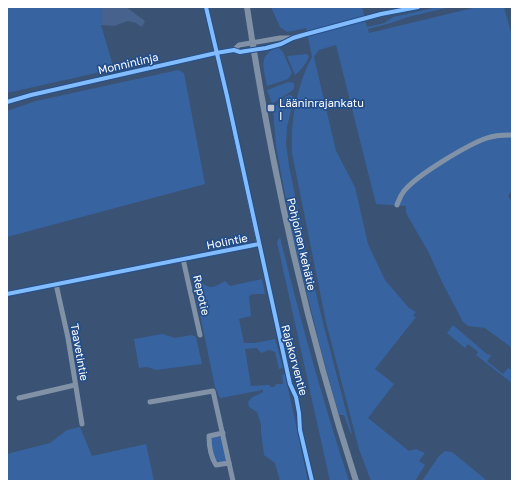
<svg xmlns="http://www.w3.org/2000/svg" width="519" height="488" font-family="'Golos Text',sans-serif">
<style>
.green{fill:#3764a0}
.water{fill:#46628d}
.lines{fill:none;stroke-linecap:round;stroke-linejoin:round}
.minor{stroke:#8192a7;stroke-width:5}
.major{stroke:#8090a5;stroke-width:6}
.cycleway-casing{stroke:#234e8a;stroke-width:6}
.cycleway{stroke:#80bcff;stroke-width:4}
.poi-dot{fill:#bac2ce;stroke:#234e8a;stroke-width:1.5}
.labels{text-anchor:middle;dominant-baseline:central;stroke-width:3.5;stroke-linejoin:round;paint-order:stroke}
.street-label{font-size:11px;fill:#fff;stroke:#234e8a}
.poi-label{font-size:11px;fill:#fff;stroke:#234e8a;text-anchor:start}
</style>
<rect width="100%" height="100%" fill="#3a5273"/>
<g class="green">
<path d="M 7,7 L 102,7 L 101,25 L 114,69 L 7,93 Z"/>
<path d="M 271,7 L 362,7 L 367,27 L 384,23 L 393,17 L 407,14 L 437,7 L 450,7 L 408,17 L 391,23 L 368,29 L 369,33 L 477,7 L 504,7 L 512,36 L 512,190 L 508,196 L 512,202 L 512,348 L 485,328 L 468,326 L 463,322 L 442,282 L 429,253 L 406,213 L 406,206 L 376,204 L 336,45 L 319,50 L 314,57 L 336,151 L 355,187 L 368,244 L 385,280 L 409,308 L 416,312 L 413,316 L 416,317 L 375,369 L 394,384 L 368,418 L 409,451 L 416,449 L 425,453 L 419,461 L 425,465 L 415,481 L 371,481 L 359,449 L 326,322 L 292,153 C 290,122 297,84 312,57 L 306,28 L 287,32 L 280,27 Z"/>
<path d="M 278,47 L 283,52 L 292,73 L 288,79 L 267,86 C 264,68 257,55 278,47 Z"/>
<path d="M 307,54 L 309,57 C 306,64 301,70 295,75 L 287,56 Z"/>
<path d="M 178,70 L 184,73 L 205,184 L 7,237 L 7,111 L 36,101 Z"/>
<path d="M 288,82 L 294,83 L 294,88 L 293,90 L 272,104 L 267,90 Z"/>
<path d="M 290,95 L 294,97 L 294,99 L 287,127 L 286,144 L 289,166 L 306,250 L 321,315 L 352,434 L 350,432 L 344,415 L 339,415 L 322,354 L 293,237 L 276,146 L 273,109 L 286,96 Z"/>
<path d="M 280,237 C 300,319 323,401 349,481 L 330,481 L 277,242 Z"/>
<path d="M 262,279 L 265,294 L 253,294 L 249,296 L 251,316 L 239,319 L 244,343 L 255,343 L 275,339 L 283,368 L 279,369 L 275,352 L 269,350 L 261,353 L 257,348 L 245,349 L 251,386 L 269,385 L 271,387 L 274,387 L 276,384 L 283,384 L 282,375 L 285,374 L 308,481 L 280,481 L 275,463 L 264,455 L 261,432 L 261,424 L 257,412 L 249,407 L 248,402 L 251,398 L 263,392 L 263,390 L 220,398 L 215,387 L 193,281 L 199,280 C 210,290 213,288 225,281 L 230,286 Z"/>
<path d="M 453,325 L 488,355 L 490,354 L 491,356 L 487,361 L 503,374 L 508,368 L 512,370 L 512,383 L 476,355 L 478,352 L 468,344 L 465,348 L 447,333 Z"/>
<path d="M 162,334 L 175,338 L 192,335 L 196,337 L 202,364 L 156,370 L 147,367 L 139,368 L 134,339 Z"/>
<path d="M 80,427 L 92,456 L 146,444 L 154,481 L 7,481 L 7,454 L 50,443 L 67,430 Z"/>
<path d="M 218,436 L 222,438 L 226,459 L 225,462 L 219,462 L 215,459 L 211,440 L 212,437 Z"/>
<path d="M 445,451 L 452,452 L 485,479 L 484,481 L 478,481 L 476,480 L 475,481 L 422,481 L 439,456 Z"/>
</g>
<path class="water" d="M 102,7 L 126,7 L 145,21 L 142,27 L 140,26 L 136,23 L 128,21 L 114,26 L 101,25 Z"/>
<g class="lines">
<g class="minor">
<path d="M 234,50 L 239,45 L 280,38 L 290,38"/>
<path d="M 7,102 L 31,95 L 216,53 L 234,50 L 240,52 L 246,51 L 266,48 L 281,44 L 293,38 L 303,35 L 381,14 L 418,7"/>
<path d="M 397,205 C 399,200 400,196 404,191 C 417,175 467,145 487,138 C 496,135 503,135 512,135"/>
<path d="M 183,259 L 200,335"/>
<path d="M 56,284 L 68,338 L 82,424"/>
<path d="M 7,294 L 259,244 L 227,96 L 206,7"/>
<path d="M 19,398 L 75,385"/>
<path d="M 150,402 L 213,391 L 233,481"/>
<path d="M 223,433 L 209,436 C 209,445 211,457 216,465 L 229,463"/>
</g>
<path class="major" d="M 247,7 C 271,167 306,327 356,481"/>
<g class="cycleway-casing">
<g id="cycleway">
<path d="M 206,7 L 227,96 L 290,384 L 296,397 L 299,413 L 300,430 L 312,481"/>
<path d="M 7,102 L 31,95 L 216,53 L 234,50 L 240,52 L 246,51 L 266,48 L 281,44 L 293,38 L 303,35 L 381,14 L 418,7"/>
<path d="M 7,294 L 259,244"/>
</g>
</g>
<use href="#cycleway" class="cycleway"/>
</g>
<rect class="poi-dot" x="267" y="104" width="8" height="8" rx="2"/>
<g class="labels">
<g class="street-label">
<text transform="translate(128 63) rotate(-13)">Monninlinja</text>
<text transform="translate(227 241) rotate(-11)">Holintie</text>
<text transform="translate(302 244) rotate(77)">Pohjoinen kehätie</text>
<text transform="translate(202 295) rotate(77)">Repotie</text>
<text transform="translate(80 352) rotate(80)">Taavetintie</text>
<text transform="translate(295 360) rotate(75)">Rajakorventie</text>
</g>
<g class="poi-label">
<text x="279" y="102">Lääninrajankatu<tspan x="279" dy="13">I</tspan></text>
</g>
</g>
<rect width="519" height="488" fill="none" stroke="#ffffff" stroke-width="16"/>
</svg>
